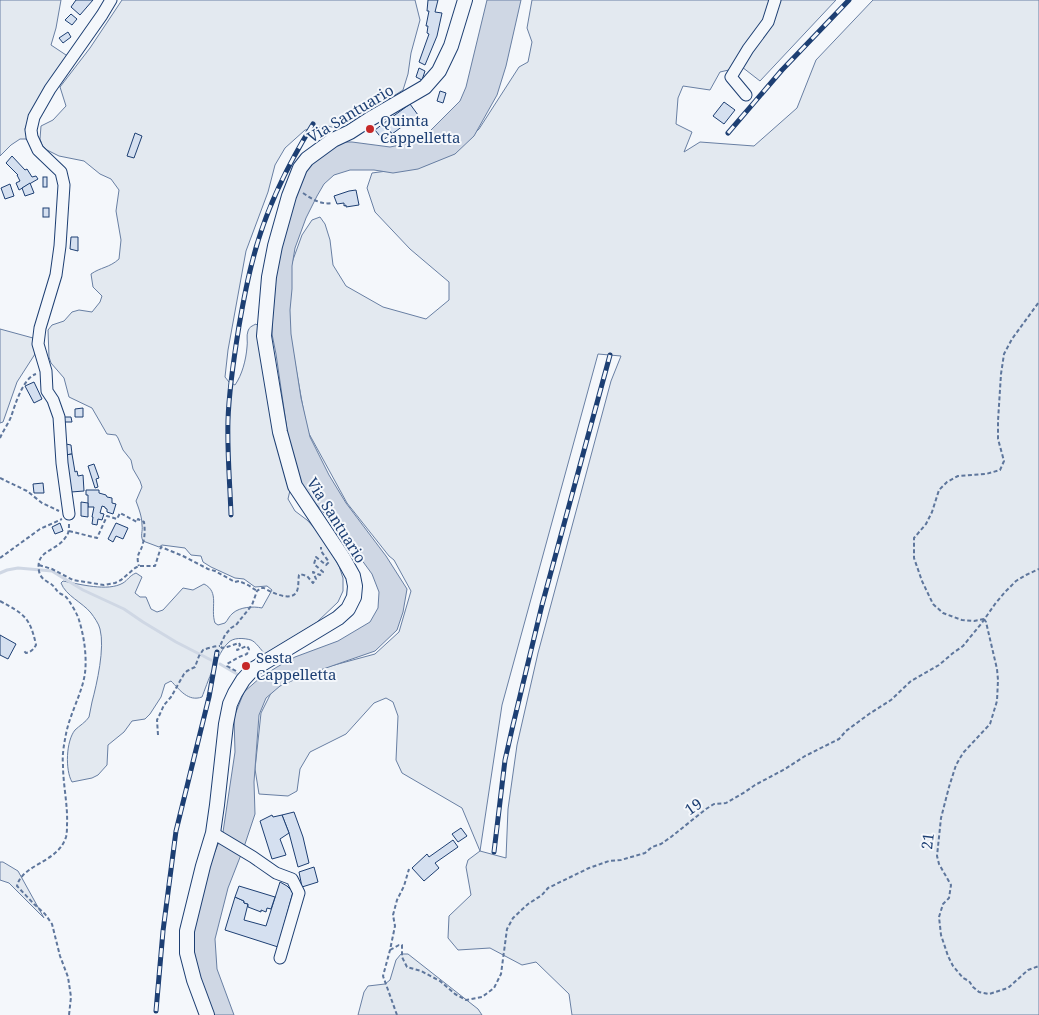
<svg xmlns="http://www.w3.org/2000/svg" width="1039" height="1015" font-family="'Noto Serif',serif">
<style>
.green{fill:#e3e9f0;stroke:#687fa3;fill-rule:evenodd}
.water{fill:#cfd7e4;stroke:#687fa3}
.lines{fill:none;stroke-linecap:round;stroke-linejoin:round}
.stream{stroke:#cfd7e4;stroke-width:3}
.building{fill:#d5e0f0;stroke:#1d3f73}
.minor-casing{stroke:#1d3f73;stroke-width:13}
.major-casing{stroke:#1d3f73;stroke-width:16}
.path{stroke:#5e769c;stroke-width:2;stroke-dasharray:4 2.5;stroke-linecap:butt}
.minor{stroke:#f4f7fb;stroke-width:11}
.major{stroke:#f4f7fb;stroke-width:14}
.rail-casing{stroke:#1d3f73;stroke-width:5}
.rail{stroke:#f4f7fb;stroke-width:3;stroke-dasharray:9;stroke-linecap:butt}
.poi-dot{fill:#c62828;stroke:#f4f7fb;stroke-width:2}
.labels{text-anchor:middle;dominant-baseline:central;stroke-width:4;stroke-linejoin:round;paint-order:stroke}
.street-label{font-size:15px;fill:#1d3f73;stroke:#f4f7fb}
.poi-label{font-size:15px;fill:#1d3f73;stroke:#f4f7fb;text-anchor:start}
</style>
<rect width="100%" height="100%" fill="#f4f7fb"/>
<g class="green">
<path d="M 0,0 L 61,0 L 56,28 L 51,45 L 69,57 L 31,113 L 25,129 L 29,139 L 20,139 L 11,145 L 0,156 Z"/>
<path d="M 122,0 L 415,0 L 420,20 L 411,53 L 408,74 L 403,90 L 365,114 L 335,128 L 328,126 L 305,130 L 285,148 L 275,165 L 268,192 L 246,251 L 228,350 L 225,377 L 229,382 L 235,385 C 242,375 246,360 247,347 C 248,342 246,336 248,331 C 249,327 252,326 256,324 L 261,329 L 291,486 L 288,499 L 295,511 L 307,520 L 321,535 L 339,566 L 343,578 L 343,591 L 338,602 L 316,623 L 265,654 C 261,650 256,642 251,640 C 244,638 233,637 228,643 C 218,652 207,684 202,697 C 188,702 180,690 171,681 L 165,684 L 161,697 L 150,714 L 145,719 L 132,721 L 124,732 L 108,745 L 107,765 L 98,775 L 92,778 L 72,782 C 65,770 66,741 75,730 C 79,726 86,722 89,717 C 90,712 91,707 92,702 C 97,683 105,648 100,629 C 99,624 94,617 91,613 C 82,602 66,596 61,583 L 63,581 C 79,584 108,592 123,583 C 128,580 129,576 136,573 L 142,577 L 135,593 L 140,597 L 146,597 L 151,609 L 157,612 L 163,610 L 183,588 L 193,590 L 204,584 C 220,592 210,608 215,623 L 218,625 L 225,623 C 228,620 229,616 233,613 C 240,607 253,606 262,608 L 272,590 L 267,586 L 255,587 L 244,579 L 235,578 L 211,567 L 203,562 L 201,556 L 191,555 L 185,548 L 162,545 L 159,547 L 143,541 C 140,535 143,532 142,525 C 142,517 139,509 136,501 L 142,487 L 140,481 L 133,469 L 131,460 L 123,450 L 118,438 L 116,435 L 107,434 L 92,408 L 69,397 L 64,378 L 51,363 L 49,357 L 48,330 L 52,325 L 64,321 L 72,312 L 79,310 L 92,312 L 100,302 L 102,296 L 93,287 L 91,274 C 101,267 109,268 119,259 L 121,240 L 116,211 L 119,190 L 111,179 L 100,174 L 84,161 L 59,156 L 47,150 L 42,145 L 40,139 L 41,126 L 53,120 L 66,106 L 60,87 L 90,48 Z"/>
<path d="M 532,0 L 836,0 L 760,81 L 742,67 L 720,72 L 710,90 L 683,86 L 678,98 L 676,124 L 692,132 L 684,152 L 700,142 L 754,146 L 797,108 L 816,60 L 873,0 L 1039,0 L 1039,1015 L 572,1015 L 569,994 L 536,962 L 522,965 L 490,948 L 458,950 L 448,938 L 449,916 L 471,895 L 466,867 L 468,860 L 480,851 L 462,808 L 402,773 L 396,760 L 398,716 L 393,702 L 386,698 L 374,703 L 346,734 L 310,752 L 300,769 L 297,791 L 288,796 L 259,794 L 255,769 L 261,713 L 274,687 L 327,667 L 375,654 L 399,632 L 411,591 L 394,560 L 389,556 L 347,503 L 307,430 L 288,324 L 290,268 L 302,235 L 312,220 L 320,217 L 325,224 L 330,240 L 333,265 L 346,286 L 383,307 L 426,319 L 449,300 L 449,282 L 410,249 L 375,212 L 367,188 L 372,173 L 424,166 L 455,153 L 479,129 L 519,67 L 528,62 L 532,42 L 527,28 ZM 598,354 L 621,356 L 611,381 L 538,653 L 517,745 L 508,809 L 506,858 L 480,851 L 502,705 Z"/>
<path d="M 0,329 L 33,338 L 35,354 L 17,382 L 3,422 L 0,423 Z"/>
<path d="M 0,862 L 3,862 L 18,871 L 44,918 L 9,883 L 0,880 Z"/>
<path d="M 401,954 L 408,954 L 478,1009 L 482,1015 L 358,1015 L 364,992 L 368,986 L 385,984 L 390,980 L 396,960 Z"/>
</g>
<path class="water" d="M 487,0 L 521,0 L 506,66 L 497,95 L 474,136 L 455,154 L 418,169 L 393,173 L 374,170 L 350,170 L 334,175 L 324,184 L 317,196 L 306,218 L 295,248 L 292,266 L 292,289 L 290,310 L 291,334 L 301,398 L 310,437 L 329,475 L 346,503 L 386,556 L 407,589 L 403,612 L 397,630 L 375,651 L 303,676 L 280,686 L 266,698 L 259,715 L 254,782 L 255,814 L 244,847 L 228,888 L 215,939 L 217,969 L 234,1015 L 213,1015 L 198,970 L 193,950 L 192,925 L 211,861 L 223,832 L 235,752 L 234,717 L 244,692 L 261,677 L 277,667 L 295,657 L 338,641 L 370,622 L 378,608 L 379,592 L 372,574 L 342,533 L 308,495 L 296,473 L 290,450 L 276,354 L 272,334 L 272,293 L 285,225 L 301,183 L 309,165 L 322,153 L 345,142 L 352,142 L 390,147 L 410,143 L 429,132 L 460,101 L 466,87 Z"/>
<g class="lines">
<g class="stream">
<path d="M 0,573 L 7,570 L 18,568 L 52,571 L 60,576 L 83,590 L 124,609 L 143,622 L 176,642 L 211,660"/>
<path d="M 220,664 L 237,674"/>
</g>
</g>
<g class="building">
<path d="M 76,0 L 93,0 L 80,15 L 71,7 Z"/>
<path d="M 428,0 L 438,0 L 435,12 L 442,13 L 437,36 L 425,65 L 419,62 L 429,34 L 427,33 L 428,26 L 426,26 L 429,11 L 427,11 Z"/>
<path d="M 71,14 L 77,19 L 72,25 L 65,20 Z"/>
<path d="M 68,32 L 71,37 L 63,43 L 59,38 Z"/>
<path d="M 419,68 L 425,71 L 422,80 L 416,77 Z"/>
<path d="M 440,91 L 446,93 L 443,103 L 437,101 Z"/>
<path d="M 724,102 L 735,110 L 724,124 L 713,116 Z"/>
<path d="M 410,104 L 418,115 L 392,134 L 384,123 Z"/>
<path d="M 384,123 L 392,134 L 383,140 L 375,130 Z"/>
<path d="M 371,124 L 375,130 L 369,134 L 365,127 Z"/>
<path d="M 135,133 L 142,136 L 134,158 L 127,156 Z"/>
<path d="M 12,156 L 25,170 L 27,169 L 32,177 L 36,176 L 38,179 L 19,190 L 16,183 L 20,181 L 17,175 L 18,175 L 6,163 Z"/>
<rect x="43" y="177" width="4" height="10"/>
<path d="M 30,183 L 34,193 L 25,196 L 22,188 Z"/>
<path d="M 10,184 L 14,196 L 5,199 L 1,188 Z"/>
<path d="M 356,190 L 359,205 L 346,207 L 346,205 L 344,206 L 344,203 L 337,204 L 334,196 L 349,191 Z"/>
<rect x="43" y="208" width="6" height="9"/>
<path d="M 71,237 L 78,237 L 78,251 L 70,249 Z"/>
<path d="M 34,382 L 42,399 L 34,403 L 25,386 Z"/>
<path d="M 83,408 L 83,417 L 75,417 L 75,409 Z"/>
<path d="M 63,417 L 71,417 L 72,422 L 64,422 Z"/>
<path d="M 66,444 L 71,445 L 72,454 L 65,455 Z"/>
<path d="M 72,454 L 75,472 L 77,471 L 78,476 L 83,475 L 84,491 L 71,492 L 65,455 Z"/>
<path d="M 94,464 L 99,478 L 96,479 L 98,487 L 95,488 L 88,466 Z"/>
<path d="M 43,483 L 44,493 L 34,493 L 33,484 Z"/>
<path d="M 86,490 L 99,490 L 99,493 L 106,495 L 107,497 L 112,498 L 112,503 L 116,504 L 113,514 L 107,512 L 107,509 L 105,508 L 105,507 L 102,506 L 100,513 L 104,514 L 102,520 L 98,519 L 97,525 L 92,524 L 93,517 L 92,517 L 94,507 L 88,507 L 88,495 L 86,495 Z"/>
<path d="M 81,502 L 88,503 L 88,517 L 81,516 Z"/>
<path d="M 60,523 L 63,531 L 55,534 L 52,527 Z"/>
<path d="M 116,523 L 128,528 L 123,539 L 116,536 L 113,542 L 108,539 Z"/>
<path d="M 0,635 L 16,644 L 8,659 L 0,655 Z"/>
<path d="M 294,812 L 303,837 L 309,863 L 298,867 L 289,833 L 282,815 Z"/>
<path d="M 272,815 L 273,817 L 282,815 L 289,833 L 280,839 L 286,855 L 272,859 L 260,821 Z"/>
<path d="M 461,828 L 467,836 L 458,842 L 452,834 Z"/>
<path d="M 453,840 L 458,847 L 435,863 L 439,868 L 424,881 L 412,868 L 427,854 L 429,857 Z"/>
<path d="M 314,867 L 318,882 L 302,887 L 299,872 Z"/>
<path d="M 280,882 L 287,886 L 293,892 L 278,947 L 225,930 L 235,897 L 244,901 L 244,903 L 248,904 L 244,920 L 266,926 Z"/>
<path d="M 239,886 L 275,897 L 271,909 L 267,908 L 266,912 L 261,910 L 261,912 L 248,907 L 248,904 L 244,903 L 244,901 L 235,897 Z"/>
</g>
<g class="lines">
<g class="minor-casing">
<g id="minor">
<path d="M 746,95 L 731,77 L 748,49 L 768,22 L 775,0"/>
<path d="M 69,514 L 62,463 L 59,417 L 53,400 L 47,391 L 46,371 L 38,344 L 40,328 L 56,275 L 60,246 L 64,185 L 61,172 L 38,150 L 32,137 L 31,130 L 34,117 L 50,89 L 102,15 L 111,0"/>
<path d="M 213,833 L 253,857 L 276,873 L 292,879 L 299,893 L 280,958"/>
</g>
</g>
<g class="major-casing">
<path id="major" d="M 207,1015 L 194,980 L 187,953 L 187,931 L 203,866 L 213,833 L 217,805 L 226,724 L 230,704 L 235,693 L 243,680 L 252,670 L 338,618 L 348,609 L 354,597 L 355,586 L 353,576 L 343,558 L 295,486 L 280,432 L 264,336 L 269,277 L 275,246 L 289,196 L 300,168 L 307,159 L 333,140 L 350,132 L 370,119 L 425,87 L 439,71 L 451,46 L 465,0"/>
</g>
<g class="path">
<path d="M 303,193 C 312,199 321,205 332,203"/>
<path d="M 0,438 C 3,431 8,424 11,417 C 15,405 23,378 36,374"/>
<path d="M 0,478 L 27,491 L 42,503 L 59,511"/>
<path d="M 69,524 C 69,529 69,534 65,538 C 57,551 35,550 39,571 C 40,578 46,581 51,584 C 55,587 56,590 59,593 C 61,594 64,595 66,597 C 69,600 78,615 79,620 C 84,636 87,656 85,673 C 82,694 70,713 66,734 C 64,744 62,755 63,765 C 63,785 68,805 67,825 C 67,829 67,833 66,837 C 58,863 22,864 17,886 L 34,904 L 45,914 L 52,924 L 60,956 L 68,977 L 71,997 L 69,1015"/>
<path d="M 69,531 L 97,538 L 107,516 L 117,519 L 120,513 L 137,522 L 138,519 L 144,522 C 145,529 145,536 143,543 C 141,553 135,554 139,566"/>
<path d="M 0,558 L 40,529 L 62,519"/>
<path d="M 39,565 L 52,569 L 73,580 L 104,585 L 115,583 L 121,580 L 135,568 L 139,566 L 155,566 L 161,547 L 183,556 L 208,569 L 215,571 L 235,582 L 239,581 L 248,585 L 257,591"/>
<path d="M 0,601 C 24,614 30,617 36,645 C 33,650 31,652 26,653 L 23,650"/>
<path d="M 984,619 L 986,622 L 997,669 L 998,680 L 997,701 L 990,724 L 963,753 L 956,765 L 949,787 L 941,818 L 937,856 L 939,864 L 951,885 L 949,898 L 943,904 L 939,917 L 941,935 L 948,956 L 953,966 L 963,978 L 969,981 L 973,987 L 979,992 L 989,994 L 1008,988 L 1028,970 L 1039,966"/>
<path d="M 984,619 L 974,621 L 962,620 L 943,613 L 933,604 L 922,581 L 914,558 L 914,538 L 926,524 L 932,512 L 939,490 L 947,482 L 958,476 L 986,474 L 1000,470 L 1004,461 L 998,439 L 998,421 L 1001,374 L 1004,354 L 1012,339 L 1039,302"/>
<path d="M 236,671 L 227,666 L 227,664 L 239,657 L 247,654 L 249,649 L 247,646 L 237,650 L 240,645 L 239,643 L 227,647 L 222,648 L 220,646 L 225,635 L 231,628 L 236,625 L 252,605 L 257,591 L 261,588 L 264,588 C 271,592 292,603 297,591 C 299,586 298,580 299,575 L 300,574 L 307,576 L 313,583 L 316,579 L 313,572 L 320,575 L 323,572 L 314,564 L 316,557 L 326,565 L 329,562 L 321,551 L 321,547"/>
<path d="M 158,735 L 157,720 L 159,716 L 164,705 L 171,697 L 184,674 L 187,671 L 195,667 L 199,656 L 203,650 C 208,648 216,646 220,646"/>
<path d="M 390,950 L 399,945 L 402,945 L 402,957 L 407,967 L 421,971 L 440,981 L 455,994 L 466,1000 L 482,997 L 494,988 L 501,974 L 507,929 L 513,918 L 528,904 L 542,895 L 548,888 L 589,868 L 609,861 L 621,860 L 645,853 L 652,847 L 661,844 L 671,837 L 706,809 L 714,804 L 726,803 L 745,792 L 755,785 L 785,769 L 805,756 L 839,739 L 846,731 L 869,714 L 891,700 L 911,681 L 939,665 L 953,653 L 963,646 L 981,624 L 995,604 L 1005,592 L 1016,581 L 1026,575 L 1039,569"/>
<path d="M 397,1015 L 383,976 L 390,950 L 395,926 L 393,915 L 397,900 L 404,886 L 409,869"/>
</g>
<use href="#minor" class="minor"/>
<use href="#major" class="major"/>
<g class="rail-casing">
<g id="rail">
<path d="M 728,133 L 782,70 L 849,0"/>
<path d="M 231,515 C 230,484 227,452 228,420 C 229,389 234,357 239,326 C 243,303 247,281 253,259 C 265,211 287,166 313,124"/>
<path d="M 494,852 L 505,760 L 513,725 L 542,605 L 610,355"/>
<path d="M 156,1011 L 163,931 L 176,831 L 209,697 L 217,652"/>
</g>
</g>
<use href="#rail" class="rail"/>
</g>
<g class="poi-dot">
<circle cx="370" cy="129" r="5"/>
<circle cx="246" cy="666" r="5"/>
</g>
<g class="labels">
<g class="street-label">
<text transform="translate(350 113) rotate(-31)">Via Santuario</text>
<text transform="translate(337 520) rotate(58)">Via Santuario</text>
<text transform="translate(693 806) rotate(-35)">19</text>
<text transform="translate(927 841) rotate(-84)">21</text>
</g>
<g class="poi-label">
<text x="380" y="120">Quinta<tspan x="380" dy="17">Cappelletta</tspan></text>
<text x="256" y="657">Sesta<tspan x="256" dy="17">Cappelletta</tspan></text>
</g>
</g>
</svg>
